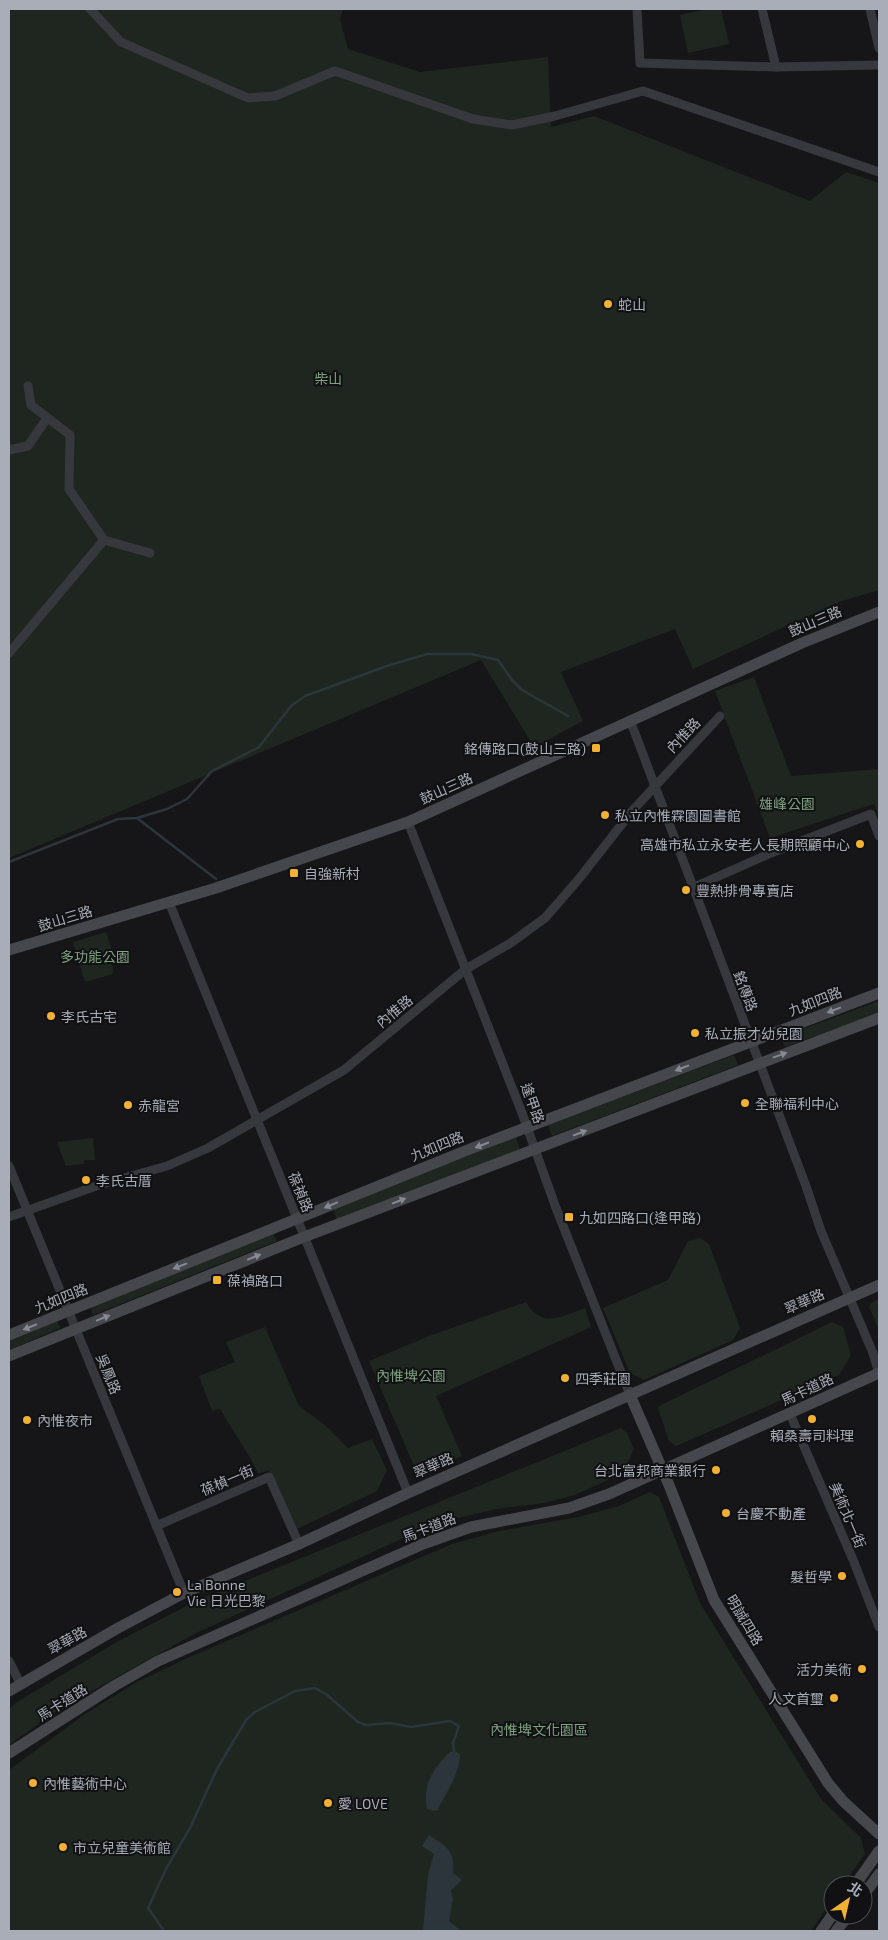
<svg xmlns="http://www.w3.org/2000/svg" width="888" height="1940" font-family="'Exo 2','Noto Sans TC',sans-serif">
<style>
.green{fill:#1e261f}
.water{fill:#2c353c}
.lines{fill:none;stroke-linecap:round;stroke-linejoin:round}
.stream{stroke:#2c353c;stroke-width:2.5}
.street{stroke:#37383d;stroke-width:9}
.secondary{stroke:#45474d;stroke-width:11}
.oneway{fill:#858993}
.poi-dot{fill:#f2b134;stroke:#111113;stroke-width:2}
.labels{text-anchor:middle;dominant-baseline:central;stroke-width:4;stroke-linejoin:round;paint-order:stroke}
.poi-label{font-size:14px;fill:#a8adb8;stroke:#111113;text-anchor:start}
.park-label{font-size:14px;fill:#7fa381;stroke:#111113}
.street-label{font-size:14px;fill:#a8adb8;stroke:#111113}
</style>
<rect width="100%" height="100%" fill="#161618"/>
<g class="green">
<path d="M 9,9 L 343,9 L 340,19 L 348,49 L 420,72 L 548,57 L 551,127 L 594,116 L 810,201 L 846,172 L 879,183 L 879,590 L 839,602 L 693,669 L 675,629 L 561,672 L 583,721 L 534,747 L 481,660 L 9,858 Z"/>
<path d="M 708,9 L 721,9 L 729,44 L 688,53 L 680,15 Z"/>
<path d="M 754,677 L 791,776 L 879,769 L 879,817 L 874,804 L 770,838 L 715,691 Z"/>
<path d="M 106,932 L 112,951 L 113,974 L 85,982 L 73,942 Z"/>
<path d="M 879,1001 L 879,1013 L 785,1047 L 781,1037 Z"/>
<path d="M 734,1055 L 738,1065 L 552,1136 L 548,1125 Z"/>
<path d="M 516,1137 L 520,1149 L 337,1220 L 333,1208 Z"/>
<path d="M 93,1138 L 95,1160 L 84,1160 L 84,1164 L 66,1166 L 57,1142 Z"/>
<path d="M 273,1232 L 277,1241 L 93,1315 L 90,1306 Z"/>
<path d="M 700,1238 L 709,1244 L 740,1328 L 733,1340 L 644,1380 L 630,1373 L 603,1308 L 668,1280 L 688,1241 Z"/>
<path d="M 879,1299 L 879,1330 L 869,1307 L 871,1303 Z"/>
<path d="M 526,1302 C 542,1329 560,1317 585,1308 L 591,1327 L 436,1396 L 462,1456 C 447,1462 430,1476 414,1466 L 369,1361 L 429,1336 Z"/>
<path d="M 56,1318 L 60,1328 L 9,1350 L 9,1338 Z"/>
<path d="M 832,1322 L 843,1327 L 851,1355 L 839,1375 L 676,1446 L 669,1441 L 658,1408 L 661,1405 Z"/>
<path d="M 265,1327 L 299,1406 L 325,1425 L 348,1448 L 372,1439 L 387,1470 L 377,1491 L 297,1529 L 269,1470 L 258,1474 L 252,1461 L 220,1409 L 212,1411 L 199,1376 L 235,1362 L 226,1342 Z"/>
<path d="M 621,1428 L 627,1433 L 634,1449 L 626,1466 L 610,1479 L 575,1495 L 544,1503 L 497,1509 L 436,1523 L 194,1634 L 58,1710 L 9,1745 L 9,1709 L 17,1702 L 115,1643 L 198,1600 Z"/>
<path d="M 650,1492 L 659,1497 L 700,1603 L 821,1799 L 861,1838 L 865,1854 L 843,1885 L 833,1885 L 833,1899 L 811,1931 L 9,1931 L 9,1770 L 85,1714 L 137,1682 L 192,1656 L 452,1544 L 499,1531 L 578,1517 L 619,1506 Z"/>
</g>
<g class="water">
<path d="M 454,1751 L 460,1754 C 460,1773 445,1795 437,1811 L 427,1809 C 423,1787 430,1773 445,1757 C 448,1753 449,1752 454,1751 Z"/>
<path d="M 429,1835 C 447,1847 455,1850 453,1873 L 462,1880 L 451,1890 L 453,1899 L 449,1921 L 461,1931 L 423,1931 L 428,1875 L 434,1854 L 422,1846 Z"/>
</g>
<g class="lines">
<g class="stream">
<path d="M 137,818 L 216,879"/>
<path d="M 9,862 L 118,819 L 137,818 L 167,809 L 187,799 L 212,771 L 259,747 L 291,706 L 305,696 L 387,666 L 427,654 L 471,654 L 498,660 L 512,680 L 522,690 L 568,716"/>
<path d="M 164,1931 L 148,1908 L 166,1869 L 190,1828 L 217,1769 L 246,1720 L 255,1712 L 295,1691 L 315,1688 L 326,1694 L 358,1722 L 366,1725 L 390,1723 L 411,1727 L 450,1721 L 459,1726 L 453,1743 L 454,1751"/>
</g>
<g class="street">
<path d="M 90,9 L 121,42 L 248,98 L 275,96 L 335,71 L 473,119 L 512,125 L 555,116 L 643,91 L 879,172"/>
<path d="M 637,9 L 640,63 L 776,67"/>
<path d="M 762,9 L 776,67 L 879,65"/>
<path d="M 870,9 L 879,48"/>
<path d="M 28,386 L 31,405 L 70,435 L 69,489 L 104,540 L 150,553"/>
<path d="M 9,450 L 28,446 L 47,418"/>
<path d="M 9,653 L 104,540"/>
<path d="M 630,720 L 806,1186 L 821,1231 L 873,1353 L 879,1374"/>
<path d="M 408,822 L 522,1113 L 556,1208 L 630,1395"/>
<path d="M 692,888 L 771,853 L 871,814 L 879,836"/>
<path d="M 169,902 L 408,1493"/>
<path d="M 9,1166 L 184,1593"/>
<path d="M 9,1217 L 99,1185 L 167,1166 L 208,1148 L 344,1070 L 466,969 L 509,944 L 545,918 L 578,880 L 633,810 L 720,716"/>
<path d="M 790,1414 L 854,1562 L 879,1627"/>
<path d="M 156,1526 L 269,1477 L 299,1544"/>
<path d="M 9,1661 L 20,1683"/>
</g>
<g class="secondary">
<path d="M 9,950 L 216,888 L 408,822 L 802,643 L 879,612"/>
<path d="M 9,1335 L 470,1149 L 879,993"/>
<path d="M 9,1356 L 304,1237 L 879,1018"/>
<path d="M 630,1395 L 669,1485 L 714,1600 L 828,1783 L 843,1801 L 879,1834"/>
<path d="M 9,1691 L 118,1628 L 184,1593 L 299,1544 L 408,1493 L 879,1285"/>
<path d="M 9,1753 L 114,1686 L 158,1661 L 423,1544 L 471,1527 L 569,1508 L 609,1494 L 879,1373"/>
<path d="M 855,1885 L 879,1851"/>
<path d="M 863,1896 L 879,1874"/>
<path d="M 821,1931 L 833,1914"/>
<path d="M 836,1931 L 849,1915"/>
</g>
</g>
<defs><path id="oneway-solid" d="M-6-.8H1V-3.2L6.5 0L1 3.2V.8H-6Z" transform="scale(1.25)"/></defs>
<g class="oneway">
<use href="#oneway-solid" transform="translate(834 1010) rotate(159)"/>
<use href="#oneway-solid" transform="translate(780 1055) rotate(-20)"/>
<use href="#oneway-solid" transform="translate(682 1068) rotate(159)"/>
<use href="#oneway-solid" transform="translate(580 1133) rotate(-21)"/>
<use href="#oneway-solid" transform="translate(482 1145) rotate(159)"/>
<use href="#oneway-solid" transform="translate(399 1201) rotate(-21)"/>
<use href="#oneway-solid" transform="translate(331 1205) rotate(157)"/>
<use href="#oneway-solid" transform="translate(254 1257) rotate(-22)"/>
<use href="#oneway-solid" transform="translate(180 1266) rotate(159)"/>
<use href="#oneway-solid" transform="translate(103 1318) rotate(-22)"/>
<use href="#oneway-solid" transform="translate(30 1327) rotate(158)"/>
</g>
<g class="poi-dot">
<circle cx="608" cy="304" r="5"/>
<rect x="591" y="743" width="10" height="10" rx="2.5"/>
<circle cx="605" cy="815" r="5"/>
<circle cx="860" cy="844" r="5"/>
<rect x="289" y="868" width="10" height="10" rx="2.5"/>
<circle cx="686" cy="890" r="5"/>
<circle cx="51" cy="1016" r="5"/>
<circle cx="695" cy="1033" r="5"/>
<circle cx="745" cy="1103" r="5"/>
<circle cx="128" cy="1105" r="5"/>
<circle cx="86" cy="1180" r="5"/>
<rect x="564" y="1212" width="10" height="10" rx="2.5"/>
<rect x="212" y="1275" width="10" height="10" rx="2.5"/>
<circle cx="565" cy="1378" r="5"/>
<circle cx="812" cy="1419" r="5"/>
<circle cx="27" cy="1420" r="5"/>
<circle cx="716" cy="1470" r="5"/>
<circle cx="726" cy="1513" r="5"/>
<circle cx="842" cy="1576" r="5"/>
<circle cx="177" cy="1592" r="5"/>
<circle cx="862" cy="1669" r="5"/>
<circle cx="834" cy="1698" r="5"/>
<circle cx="33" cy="1783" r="5"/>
<circle cx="328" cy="1803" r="5"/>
<circle cx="63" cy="1847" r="5"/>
</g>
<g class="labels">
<g class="poi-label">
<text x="618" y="304">蛇山</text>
<text x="586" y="748" text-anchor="end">銘傳路口(鼓山三路)</text>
<text x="615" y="815">私立內惟霖園圖書館</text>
<text x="850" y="844" text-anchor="end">高雄市私立永安老人長期照顧中心</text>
<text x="304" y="873">自強新村</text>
<text x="696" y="890">豐熱排骨專賣店</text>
<text x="61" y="1016">李氏古宅</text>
<text x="705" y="1033">私立振才幼兒園</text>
<text x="755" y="1103">全聯福利中心</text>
<text x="138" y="1105">赤龍宮</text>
<text x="96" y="1180">李氏古厝</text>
<text x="579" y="1217">九如四路口(逢甲路)</text>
<text x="227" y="1280">葆禎路口</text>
<text x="575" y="1378">四季莊園</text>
<text x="37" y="1420">內惟夜市</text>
<text x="812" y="1435" text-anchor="middle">賴桑壽司料理</text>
<text x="706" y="1470" text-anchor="end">台北富邦商業銀行</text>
<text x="736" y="1513">台慶不動產</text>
<text x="832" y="1576" text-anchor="end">髮哲學</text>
<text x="187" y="1584">La Bonne<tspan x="187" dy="16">Vie 日光巴黎</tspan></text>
<text x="852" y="1669" text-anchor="end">活力美術</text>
<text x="824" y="1698" text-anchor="end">人文首璽</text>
<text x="43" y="1783">內惟藝術中心</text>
<text x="338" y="1803">愛 LOVE</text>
<text x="73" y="1847">市立兒童美術館</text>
</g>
<g class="park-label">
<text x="328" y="378">柴山</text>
<text x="787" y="803">雄峰公園</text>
<text x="95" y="956">多功能公園</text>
<text x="411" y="1375">內惟埤公園</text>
<text x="539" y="1729">內惟埤文化園區</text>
</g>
<g class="street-label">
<text transform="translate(815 621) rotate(-23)">鼓山三路</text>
<text transform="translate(683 735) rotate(-47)">內惟路</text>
<text transform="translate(446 788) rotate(-24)">鼓山三路</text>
<text transform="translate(65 918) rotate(-17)">鼓山三路</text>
<text transform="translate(746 991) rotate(69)">銘傳路</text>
<text transform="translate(815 1001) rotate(-21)">九如四路</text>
<text transform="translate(394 1011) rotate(-39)">內惟路</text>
<text transform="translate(533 1103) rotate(70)">逢甲路</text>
<text transform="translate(437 1146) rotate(-22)">九如四路</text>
<text transform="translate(301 1192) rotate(68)">葆禎路</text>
<text transform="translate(61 1298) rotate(-22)">九如四路</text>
<text transform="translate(804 1301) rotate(-24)">翠華路</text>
<text transform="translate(109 1374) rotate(68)">吳鳳路</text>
<text transform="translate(807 1389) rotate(-25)">馬卡道路</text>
<text transform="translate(433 1465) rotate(-24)">翠華路</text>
<text transform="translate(227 1480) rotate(-23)">葆楨一街</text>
<text transform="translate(848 1515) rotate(67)">美術北一街</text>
<text transform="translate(429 1527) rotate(-21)">馬卡道路</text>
<text transform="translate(745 1620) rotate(59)">明誠四路</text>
<text transform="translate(67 1640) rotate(-29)">翠華路</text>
<text transform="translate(62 1702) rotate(-32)">馬卡道路</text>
</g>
</g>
<rect width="888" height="1940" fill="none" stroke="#a8adb8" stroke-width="20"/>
<g transform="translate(848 1900) rotate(34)"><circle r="24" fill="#111113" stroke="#4d4f55"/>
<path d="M0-4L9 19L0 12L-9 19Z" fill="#f2b134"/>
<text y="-8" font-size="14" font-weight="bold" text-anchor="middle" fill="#a8adb8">北</text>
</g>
</svg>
